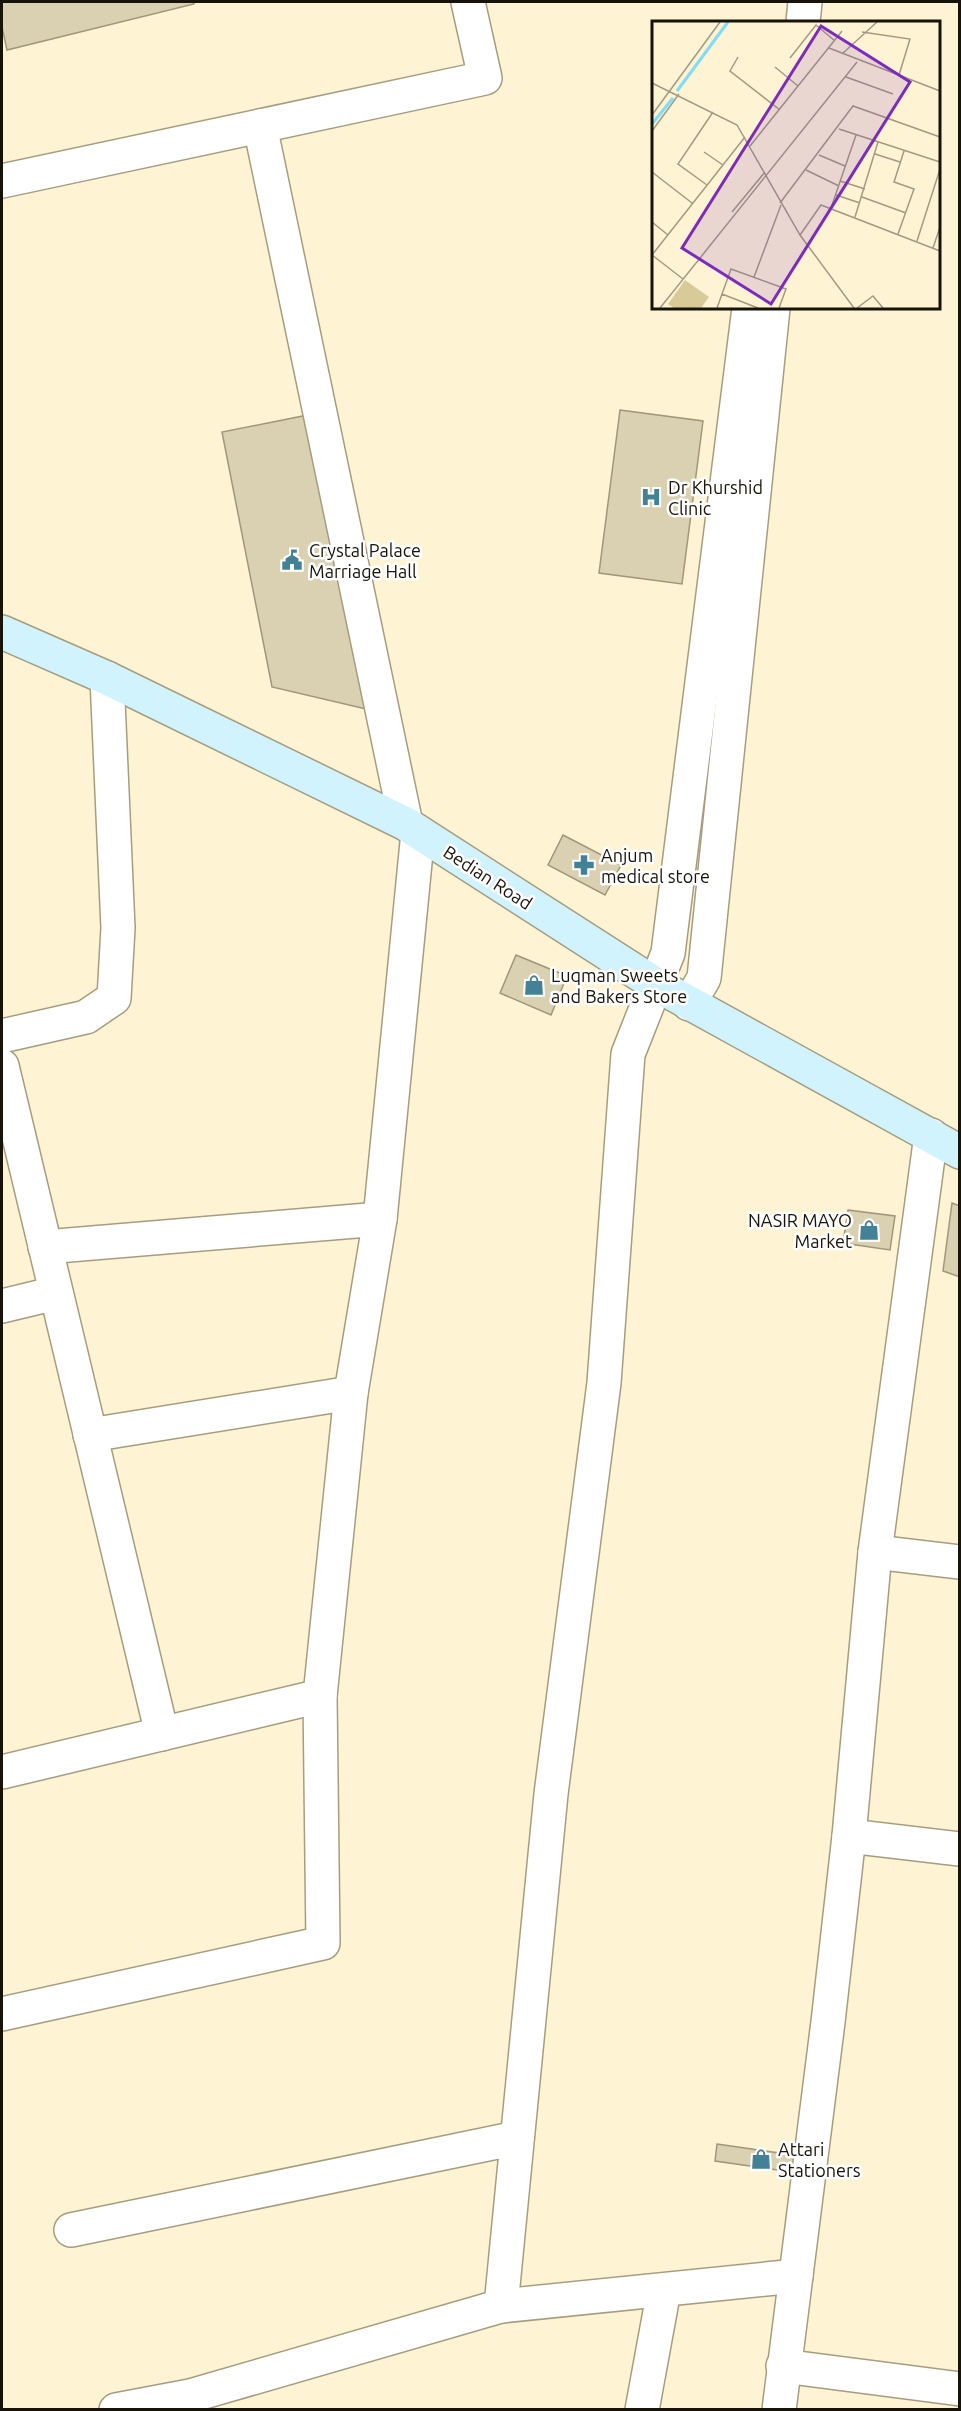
<svg xmlns="http://www.w3.org/2000/svg" width="961" height="2411" font-family="Ubuntu,sans-serif">
<style>
.building{fill:#dad0b2;stroke:#a0977a;stroke-width:1.5}
.lines{fill:none;stroke-linecap:round;stroke-linejoin:round}
.minor-casing{stroke:#a69d80;stroke-width:36}
.secondary-casing{stroke:#a69d80;stroke-width:36}
.minor{stroke:#fff;stroke-width:33}
.secondary{stroke:#d0f3fe;stroke-width:33}
.labels{text-anchor:middle;dominant-baseline:central;stroke-width:5;stroke-linejoin:round;paint-order:stroke}
.poi-label{font-size:18px;fill:#171308;stroke:#fff;text-anchor:start}
.street-label{font-size:18px;fill:#171308;stroke:#fff}
.inset-river{fill:none;stroke:#80dcfa;stroke-width:3}
.inset-road{fill:none;stroke:#a29a82;stroke-width:1.5}
.view{fill:#7b2cbf;fill-opacity:0.15;stroke:#7b2cbf;stroke-width:3}
.inset-edge{fill:none;stroke:#171308;stroke-width:3}
</style>
<rect width="100%" height="100%" fill="#fef4d4"/>
<g class="building">
<path d="M 2,2 L 194,2 L 194,4 L 7,50 L 2,27 Z"/>
<path d="M 620,410 L 703,421 L 682,584 L 599,573 Z"/>
<path d="M 308,415 L 366,709 L 272,687 L 222,432 Z"/>
<path d="M 563,835 L 621,865 L 605,895 L 548,865 Z"/>
<path d="M 516,955 L 567,976 L 551,1015 L 500,993 Z"/>
<path d="M 952,1203 L 960,1206 L 960,1277 L 943,1271 Z"/>
<path d="M 848,1210 L 895,1216 L 890,1250 L 843,1243 Z"/>
<path d="M 717,2144 L 807,2157 L 805,2174 L 715,2161 Z"/>
</g>
<g class="lines">
<g class="minor-casing">
<g id="minor">
<path d="M 803,22 L 805,2"/>
<path d="M 260,126 L 406,824"/>
<path d="M 2,181 L 485,78 L 468,2"/>
<path d="M 689,1004 L 704,978 L 773,308"/>
<path d="M 2,1036 L 86,1017 L 114,998 L 118,928 L 107,678"/>
<path d="M 2,1066 L 162,1734"/>
<path d="M 45,1247 L 380,1219"/>
<path d="M 2,1306 L 56,1293"/>
<path d="M 90,1435 L 351,1393"/>
<path d="M 875,1552 L 960,1562"/>
<path d="M 2,1772 L 320,1696"/>
<path d="M 849,1836 L 960,1849"/>
<path d="M 2,2014 L 323,1943 L 320,1696 L 351,1393 L 380,1219 L 418,832"/>
<path d="M 71,2230 L 517,2138"/>
<path d="M 501,2306 L 551,1794 L 604,1383 L 628,1054 L 668,953 L 749,308"/>
<path d="M 783,2366 L 960,2389"/>
<path d="M 116,2410 L 190,2396 L 501,2306 L 796,2276"/>
<path d="M 642,2410 L 664,2290"/>
<path d="M 779,2410 L 828,2022 L 849,1836 L 875,1552 L 931,1135"/>
</g>
</g>
<g class="secondary-casing">
<path id="secondary" d="M 2,632 L 107,678 L 406,824 L 655,984 L 960,1152"/>
</g>
<use href="#minor" class="minor"/>
<use href="#secondary" class="secondary"/>
</g>
<defs>
<g id="hospital-bare" transform="scale(1.62)"><path d="M-5-5h3v3.5h4V-5h3V5h-3V1.5h-4V5h-3Z" fill="#438296" stroke="#fff" stroke-width="2.5" paint-order="stroke"/></g>
<g id="civic-bare" transform="scale(1.62)"><path d="M-.6-6.5H3V-4.5H.6V-3L4-1V1h2V6H-6V1h2V-1L-.6-3ZM-1.2 2.5V6h2.4V2.5Z" fill="#438296" stroke="#fff" stroke-width="2.5" paint-order="stroke"/></g>
<g id="pharmacy-bare" transform="scale(1.62)"><path d="M-2-6h4v4h4v4h-4v4h-4v-4h-4v-4h4Z" fill="#438296" stroke="#fff" stroke-width="2.5" paint-order="stroke"/></g>
<g id="shop-bare" transform="scale(1.62)"><path d="M-5-2.5h2.3a2.7 3.5 0 0 1 5.4 0H5L5.5 6h-11ZM-1.5-2.5h3a1.5 2.3 0 0 0-3 0Z" fill="#438296" stroke="#fff" stroke-width="2.5" paint-order="stroke"/></g>
</defs>
<g fill-rule="evenodd">
<use href="#hospital-bare" x="651" y="497"/>
<use href="#civic-bare" x="292" y="560"/>
<use href="#pharmacy-bare" x="584" y="865"/>
<use href="#shop-bare" x="534" y="985"/>
<use href="#shop-bare" x="869" y="1230"/>
<use href="#shop-bare" x="761" y="2159"/>
</g>
<g class="labels">
<g class="poi-label">
<text x="668" y="487">Dr Khurshid<tspan x="668" dy="21">Clinic</tspan></text>
<text x="309" y="550">Crystal Palace<tspan x="309" dy="21">Marriage Hall</tspan></text>
<text x="601" y="855">Anjum<tspan x="601" dy="21">medical store</tspan></text>
<text x="551" y="975">Luqman Sweets<tspan x="551" dy="21">and Bakers Store</tspan></text>
<text x="852" y="1220" text-anchor="end">NASIR MAYO<tspan x="852" dy="21">Market</tspan></text>
<text x="778" y="2149">Attari<tspan x="778" dy="21">Stationers</tspan></text>
</g>
<g class="street-label">
<text transform="translate(488 877) rotate(33)">Bedian Road</text>
</g>
</g>
<g transform="translate(652 21)">
<rect width="288" height="288" fill="#fef4d4"/>
<path d="M 33,259 L 57,276 L 49,287 L 22,287 L 16,283 Z" fill="#d9ca9a"/>
<path class="inset-river" d="M 25,70 L 76,1M 0,103 L 21,77"/>
<path class="inset-road" d="M 210,11 L 258,18 L 247,54M 177,27 L 288,70M 190,33 L 225,1M 86,36 L 78,50 L 128,89M 138,37 L 164,4 L 183,20M 123,46 L 146,65M 194,56 L 241,73M 0,62 L 85,104 L 148,214 L 202,287M 0,94 L 68,1M 187,108 L 288,141M 0,110 L 27,73M 98,125 L 190,10M 52,131 L 71,144M 223,133 L 248,141M 167,134 L 193,145M 154,149 L 187,165M 0,151 L 40,182M 188,160 L 213,168M 55,164 L 26,143 L 61,91M 184,174 L 208,182M 210,176 L 254,192M 128,182 L 201,85 L 288,116M 179,187 L 204,114M 80,191 L 113,151M 203,196 L 226,121M 0,201 L 16,214M 246,213 L 262,168 L 242,161 L 252,130M 148,214 L 169,184 L 288,230M 265,220 L 288,148M 281,227 L 288,206M 0,234 L 93,116M 0,234 L 31,258M 102,256 L 129,184M 70,273 L 106,287M 8,287 L 205,41M 65,287 L 79,248 L 134,268 L 127,287M 205,287 L 221,275 L 231,287"/>
<path class="view" d="M 169,5 L 258,61 L 119,283 L 30,227 Z"/>
<rect width="288" height="288" class="inset-edge"/>
</g>
<rect width="961" height="2411" fill="none" stroke="#171308" stroke-width="6"/>
</svg>
